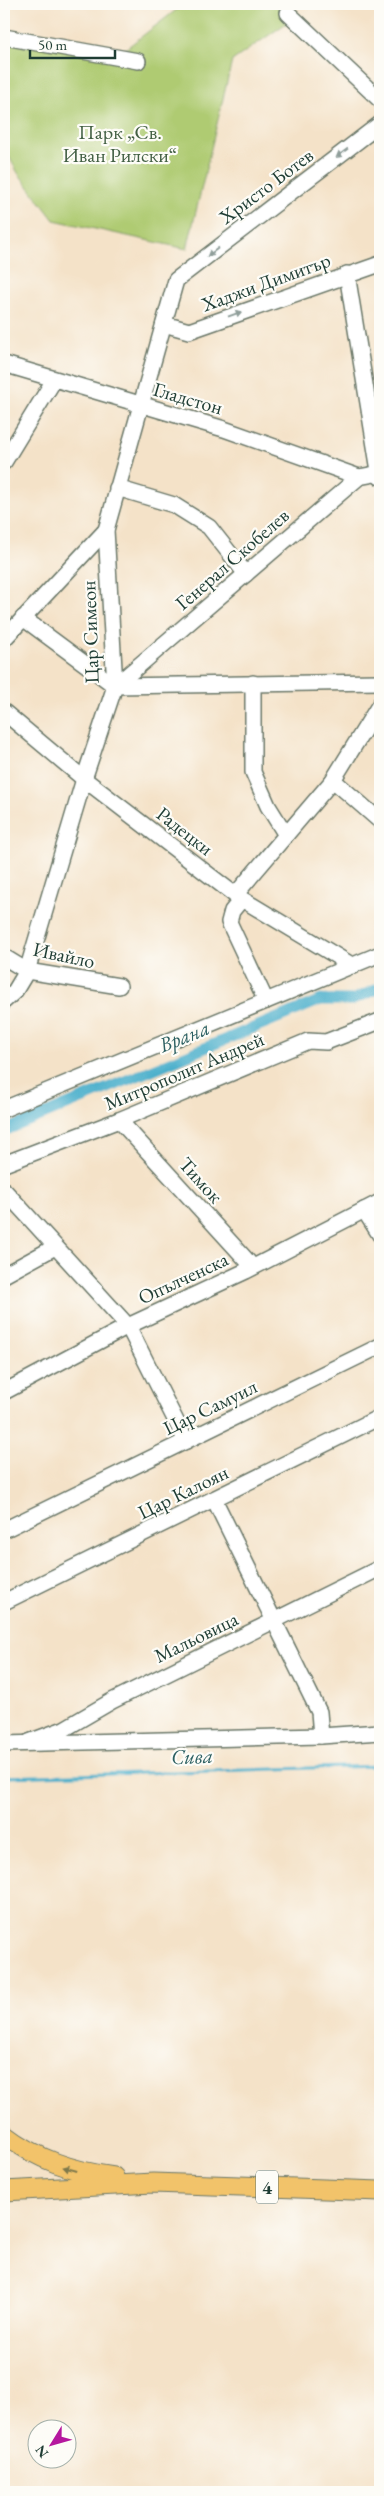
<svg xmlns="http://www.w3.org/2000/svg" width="384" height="2496" font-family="'EB Garamond',serif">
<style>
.park{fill:#afcb72;stroke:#678453}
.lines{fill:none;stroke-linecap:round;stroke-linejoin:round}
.stream{stroke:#4db0cc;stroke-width:3}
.canal{stroke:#4db0cc;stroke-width:11}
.minor-casing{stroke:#6a7768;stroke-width:18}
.major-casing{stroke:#6a7768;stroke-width:21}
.minor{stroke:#fff;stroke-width:15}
.major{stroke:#f2c36a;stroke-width:19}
.oneway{fill:#8f9e9a}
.oneway2{fill:#7e794c}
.labels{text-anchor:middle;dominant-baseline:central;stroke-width:4.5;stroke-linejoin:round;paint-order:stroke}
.shield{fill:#fdfcf7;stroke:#62766e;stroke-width:1}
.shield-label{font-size:19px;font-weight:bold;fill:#1f3d34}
.park-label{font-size:20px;fill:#436044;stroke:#fdfcf7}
.street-label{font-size:20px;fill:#1f3d34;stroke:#fdfcf7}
.water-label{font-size:21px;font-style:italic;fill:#2d6062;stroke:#fdfcf7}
</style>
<rect width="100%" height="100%" fill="#fdfcf7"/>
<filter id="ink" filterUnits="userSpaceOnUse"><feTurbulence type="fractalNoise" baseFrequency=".02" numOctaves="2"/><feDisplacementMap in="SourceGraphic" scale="10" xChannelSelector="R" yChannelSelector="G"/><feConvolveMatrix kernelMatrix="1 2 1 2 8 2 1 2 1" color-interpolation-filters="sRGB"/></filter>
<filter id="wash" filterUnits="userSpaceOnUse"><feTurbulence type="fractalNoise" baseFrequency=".0096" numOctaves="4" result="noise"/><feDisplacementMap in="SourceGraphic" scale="20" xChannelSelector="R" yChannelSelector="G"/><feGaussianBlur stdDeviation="1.12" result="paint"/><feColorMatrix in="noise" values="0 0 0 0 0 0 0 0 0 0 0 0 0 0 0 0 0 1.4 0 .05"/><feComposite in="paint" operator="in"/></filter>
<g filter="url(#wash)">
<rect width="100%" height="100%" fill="#f4e2c8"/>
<path class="park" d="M 184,4 L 289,4 L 298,15 L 232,61 L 187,249 L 54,220 L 18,173 L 4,148 L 4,33 L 120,53 Z"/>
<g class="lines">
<path class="stream" d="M 4,1777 L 380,1766"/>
<path class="canal" d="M 4,1131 L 321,1000 L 352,1000 L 380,988"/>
</g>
</g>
<g filter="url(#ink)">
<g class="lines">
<g class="minor-casing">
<g id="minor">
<path d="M 288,13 L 380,100"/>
<path d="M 4,37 L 138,61"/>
<path d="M 347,274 L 380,477"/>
<path d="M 164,324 L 189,331 L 380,264"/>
<path d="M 4,364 L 224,429 L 359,477"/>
<path d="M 4,462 L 54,380"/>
<path d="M 117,488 L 174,505 L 209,527 L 246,574"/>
<path d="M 23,618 L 115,686 L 380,682"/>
<path d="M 4,639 L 106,530"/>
<path d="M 253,683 L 253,772 L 268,806 L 286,835"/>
<path d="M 115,686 L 359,477 L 380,473"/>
<path d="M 4,712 L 84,779 L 235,895 L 353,966"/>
<path d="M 333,780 L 380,821"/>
<path d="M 235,895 L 333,780 L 380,704"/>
<path d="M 241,900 L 232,911 L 229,922 L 266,1001"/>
<path d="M 4,957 L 27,971 L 119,986"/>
<path d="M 4,1001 L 15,991 L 27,971 L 84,779 L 115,686 L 106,530 L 176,280 L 380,124"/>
<path d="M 4,1109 L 380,954"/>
<path d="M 119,1120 L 253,1267"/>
<path d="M 4,1164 L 119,1120 L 308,1041 L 326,1042 L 380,1021"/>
<path d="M 4,1190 L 128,1326 L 186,1441"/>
<path d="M 364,1210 L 380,1235"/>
<path d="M 4,1275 L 55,1247"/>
<path d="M 4,1392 L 128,1326 L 246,1271 L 380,1202"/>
<path d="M 214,1499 L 319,1712 L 321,1736"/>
<path d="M 4,1530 L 380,1346"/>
<path d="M 4,1602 L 380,1417"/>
<path d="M 29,1742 L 64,1729 L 112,1701 L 380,1568"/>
<path d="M 4,1744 L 321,1736 L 380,1732"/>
</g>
</g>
<g class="major-casing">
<g id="major">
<path d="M 4,2134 C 38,2160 72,2171 114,2177"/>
<path d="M 4,2191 L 153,2183 L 380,2191"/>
</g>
</g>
<use href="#minor" class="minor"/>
<use href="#major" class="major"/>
</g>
<defs><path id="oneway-solid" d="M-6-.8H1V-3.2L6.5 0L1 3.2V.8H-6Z" transform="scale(1.25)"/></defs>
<g class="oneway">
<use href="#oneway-solid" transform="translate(342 153) rotate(143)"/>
<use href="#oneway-solid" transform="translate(213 252) rotate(143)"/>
<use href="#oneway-solid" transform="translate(235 314) rotate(-20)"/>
</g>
<use class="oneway2" href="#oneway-solid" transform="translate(70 2169) rotate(-164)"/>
</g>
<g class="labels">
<rect class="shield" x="256" y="2170.5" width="22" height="33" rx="4"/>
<g class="shield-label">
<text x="267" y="2187">4</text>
</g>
<g class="park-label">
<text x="120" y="132">Парк „Св.<tspan x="120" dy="23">Иван Рилски“</tspan></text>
</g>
<g class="street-label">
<text transform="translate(266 186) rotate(-37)">Христо Ботев</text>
<text transform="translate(266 282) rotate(-20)">Хаджи Димитър</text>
<text transform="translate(188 398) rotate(16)">Гладстон</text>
<text transform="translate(232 559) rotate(-41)">Генерал Скобелев</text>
<text transform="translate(90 632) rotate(-92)">Цар Симеон</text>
<text transform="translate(185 831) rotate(38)">Радецки</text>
<text transform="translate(64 955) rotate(12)">Ивайло</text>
<text transform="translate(184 1071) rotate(-23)">Митрополит Андрей</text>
<text transform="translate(201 1180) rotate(48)">Тимок</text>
<text transform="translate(183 1278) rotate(-25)">Опълченска</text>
<text transform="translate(210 1407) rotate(-26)">Цар Самуил</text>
<text transform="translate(183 1492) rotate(-26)">Цар Калоян</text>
<text transform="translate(196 1637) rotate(-26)">Мальовица</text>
</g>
<g class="water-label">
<text transform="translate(184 1036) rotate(-22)">Врана</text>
<text transform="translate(192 1756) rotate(-2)">Сива</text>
</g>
</g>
<rect width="384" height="2496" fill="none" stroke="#fdfcf7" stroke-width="20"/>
<g transform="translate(52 2444) rotate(233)"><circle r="24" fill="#fdfcf7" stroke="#a4b0a9"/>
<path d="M0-4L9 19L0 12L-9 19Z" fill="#b5179e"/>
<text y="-8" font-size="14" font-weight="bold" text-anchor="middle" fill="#1f3d34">N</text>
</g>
<path d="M30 50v8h85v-8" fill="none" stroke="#1f3d34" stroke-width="2.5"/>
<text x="38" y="50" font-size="15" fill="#1f3d34" stroke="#fdfcf7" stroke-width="4" paint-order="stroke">50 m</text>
</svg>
